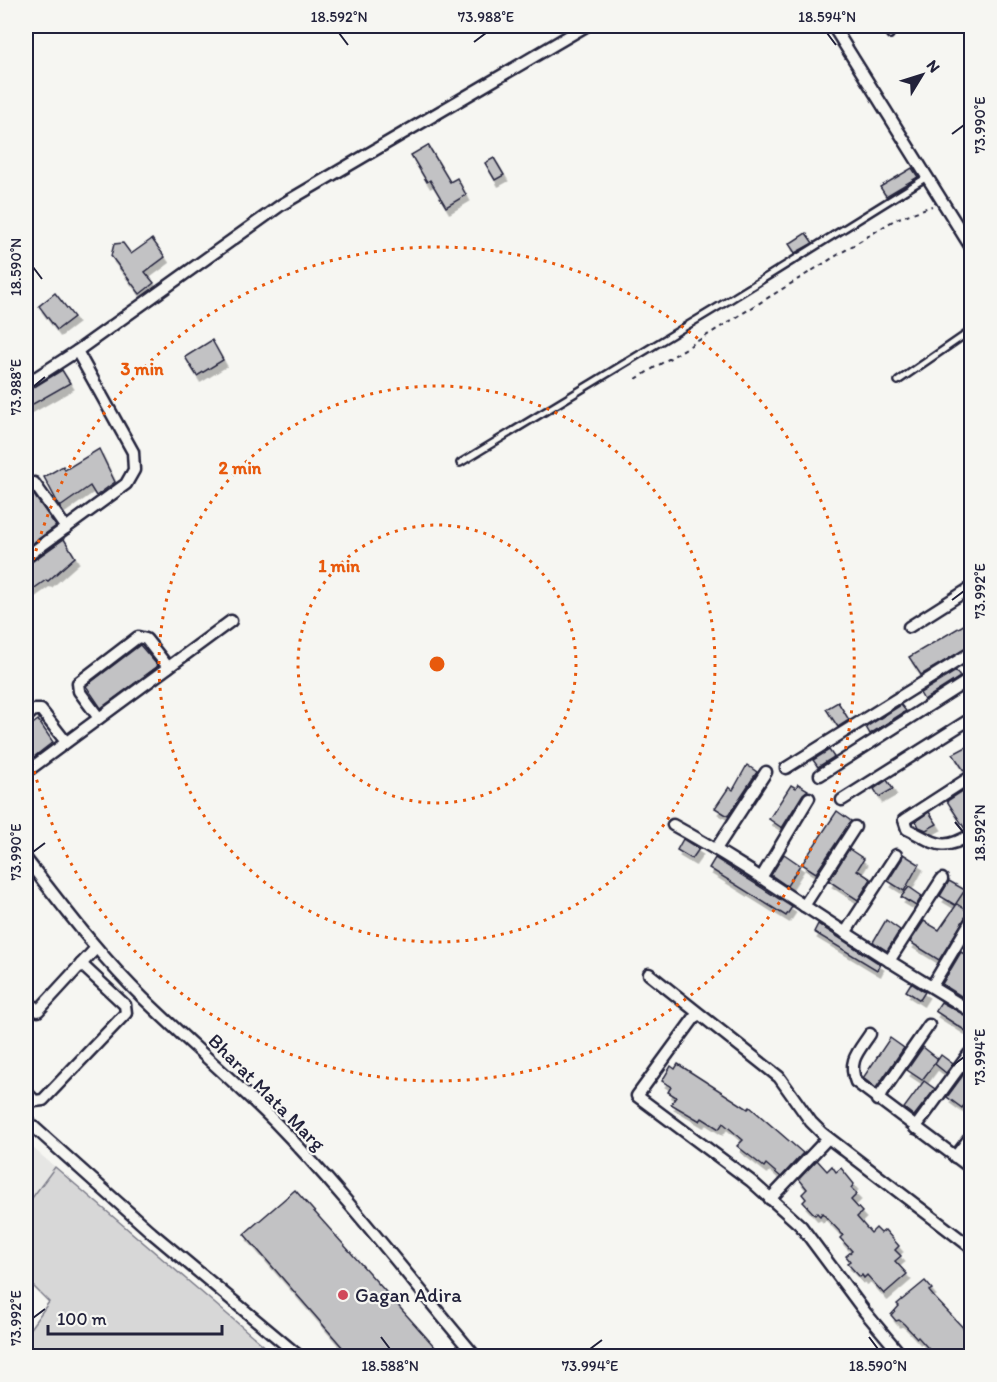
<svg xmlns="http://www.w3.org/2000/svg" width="997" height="1382" font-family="Itim,sans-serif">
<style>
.built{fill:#e6e6e4}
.green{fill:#d7d7d7;stroke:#7c7c89;stroke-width:1.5}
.building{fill:#c2c2c4;stroke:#22223b;stroke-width:1.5;filter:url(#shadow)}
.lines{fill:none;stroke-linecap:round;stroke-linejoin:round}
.lane-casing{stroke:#22223b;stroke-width:10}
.street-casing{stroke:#22223b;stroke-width:15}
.path{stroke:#22223b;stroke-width:2;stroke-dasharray:4.5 4.5;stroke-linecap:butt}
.lane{stroke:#f6f6f2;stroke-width:5}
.street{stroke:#f6f6f2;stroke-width:10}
.ticks{fill:none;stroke:#22223b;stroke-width:2}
.ring{fill:none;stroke:#e8590c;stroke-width:3;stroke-dasharray:3 6}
.poi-dot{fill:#d1495b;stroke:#f6f6f2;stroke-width:2}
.labels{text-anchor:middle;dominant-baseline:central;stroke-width:4.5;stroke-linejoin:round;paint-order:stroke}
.street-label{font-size:20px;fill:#22223b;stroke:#f6f6f2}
.poi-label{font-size:20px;fill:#22223b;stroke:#f6f6f2;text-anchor:start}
.centre{fill:#e8590c;stroke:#f6f6f2;stroke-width:3}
.ring-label{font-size:18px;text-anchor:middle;font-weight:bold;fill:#e8590c;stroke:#f6f6f2;stroke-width:4.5;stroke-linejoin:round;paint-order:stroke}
.neatline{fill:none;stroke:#22223b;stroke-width:2}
.ticks-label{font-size:15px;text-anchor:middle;fill:#22223b}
</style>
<defs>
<filter id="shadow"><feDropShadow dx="3.5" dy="6" stdDeviation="0" flood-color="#0004"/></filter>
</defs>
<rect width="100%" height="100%" fill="#f6f6f2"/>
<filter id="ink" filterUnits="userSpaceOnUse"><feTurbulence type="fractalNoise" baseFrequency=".0167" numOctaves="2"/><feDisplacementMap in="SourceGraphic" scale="12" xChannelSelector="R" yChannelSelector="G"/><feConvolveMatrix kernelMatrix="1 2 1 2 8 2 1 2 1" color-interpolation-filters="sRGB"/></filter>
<g filter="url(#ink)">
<path class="built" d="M 26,1142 L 55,1167 L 26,1206 Z"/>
<path class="green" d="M 55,1167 L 276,1356 L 26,1356 L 26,1334 L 49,1302 L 26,1279 L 26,1206 Z"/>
<g class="building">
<path d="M 428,145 L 450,182 L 457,178 L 466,195 L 446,207 L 430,180 L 427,182 L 411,155 Z"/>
<path d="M 494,158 L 504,175 L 495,180 L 485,163 Z"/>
<path d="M 912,168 L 918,177 L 886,196 L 880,187 Z"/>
<path d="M 806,233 L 813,243 L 795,253 L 789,244 Z"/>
<path d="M 152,239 L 165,257 L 145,272 L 154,283 L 140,294 L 111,256 L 114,244 L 123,243 L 131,254 Z"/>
<path d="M 55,293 L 74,317 L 57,330 L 39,306 Z"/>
<path d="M 212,340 L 223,360 L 197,376 L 185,357 Z"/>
<path d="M 62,370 L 70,383 L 26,408 L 26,392 Z"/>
<path d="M 99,449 L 115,482 L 96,496 L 90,486 L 60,507 L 44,477 L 63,466 L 65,470 Z"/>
<path d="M 26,480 L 28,487 L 56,526 L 26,548 Z"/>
<path d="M 64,539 L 75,557 L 48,581 L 46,580 L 26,594 L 26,566 Z"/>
<path d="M 972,620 L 972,645 L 921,675 L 909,657 Z"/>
<path d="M 140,645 L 158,666 L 101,708 L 86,686 Z"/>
<path d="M 956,671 L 960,677 L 924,700 L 920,693 Z"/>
<path d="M 838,702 L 849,720 L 838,727 L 826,709 Z"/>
<path d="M 901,705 L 906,711 L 870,734 L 866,727 Z"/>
<path d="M 38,720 L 53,742 L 26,763 L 26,729 Z"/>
<path d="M 972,744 L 972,769 L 965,772 L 953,754 Z"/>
<path d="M 829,750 L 834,757 L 818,767 L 813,760 Z"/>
<path d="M 747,765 L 757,772 L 728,816 L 715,808 L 729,787 L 733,790 Z"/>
<path d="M 887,780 L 893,789 L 879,797 L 874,789 Z"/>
<path d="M 798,784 L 808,790 L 803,794 L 782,828 L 769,819 L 791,785 L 796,788 Z"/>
<path d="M 972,785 L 972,827 L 965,829 L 947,801 Z"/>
<path d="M 837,811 L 851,821 L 816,873 L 802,864 Z"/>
<path d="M 929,812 L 937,824 L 926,830 L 919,827 L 916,821 Z"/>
<path d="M 683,839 L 699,849 L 692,859 L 677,850 Z"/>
<path d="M 849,849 L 864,859 L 857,870 L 871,879 L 858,900 L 829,881 Z"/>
<path d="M 784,854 L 800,865 L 787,886 L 771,875 Z"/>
<path d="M 903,854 L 919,864 L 904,891 L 888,881 L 902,859 Z"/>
<path d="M 715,858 L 792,907 L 786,916 L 709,868 Z"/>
<path d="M 949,881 L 965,890 L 955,905 L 940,896 Z"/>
<path d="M 909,887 L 922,896 L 916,906 L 901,897 Z"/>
<path d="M 957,904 L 969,912 L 939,960 L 910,942 L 924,921 L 939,930 Z"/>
<path d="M 886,920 L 900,930 L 887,951 L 873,942 Z"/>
<path d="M 818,924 L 880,964 L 877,970 L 814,932 Z"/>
<path d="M 961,952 L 972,959 L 972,972 L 963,985 L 972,990 L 972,1003 L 942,984 Z"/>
<path d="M 911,983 L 925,992 L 920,1000 L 906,991 Z"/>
<path d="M 941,1002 L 972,1019 L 972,1035 L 935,1011 Z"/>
<path d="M 890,1038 L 904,1048 L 876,1088 L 863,1078 Z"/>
<path d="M 923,1047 L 938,1059 L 922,1080 L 907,1070 Z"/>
<path d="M 941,1055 L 953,1064 L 946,1073 L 935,1064 Z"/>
<path d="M 972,1063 L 972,1095 L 962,1108 L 947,1097 Z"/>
<path d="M 678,1064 L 748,1109 L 750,1107 L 803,1153 L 781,1177 L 766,1164 L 764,1167 L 737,1146 L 743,1140 L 723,1123 L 719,1129 L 702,1118 L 700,1121 L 671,1104 L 676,1097 L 668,1092 L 671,1087 L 662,1081 L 671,1066 L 675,1069 Z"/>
<path d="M 924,1081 L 935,1089 L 914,1116 L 904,1108 Z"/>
<path d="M 817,1160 L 827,1171 L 832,1166 L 836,1172 L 841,1168 L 854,1184 L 851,1188 L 857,1194 L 851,1200 L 862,1212 L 857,1217 L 871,1233 L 876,1228 L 881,1233 L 885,1230 L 899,1246 L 895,1250 L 901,1256 L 895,1261 L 907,1274 L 884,1294 L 867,1275 L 864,1278 L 862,1275 L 860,1277 L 847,1263 L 850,1261 L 846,1256 L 852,1251 L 840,1238 L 843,1235 L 822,1213 L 820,1216 L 817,1213 L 815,1215 L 803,1202 L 806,1199 L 802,1194 L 807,1189 L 799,1179 Z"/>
<path d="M 295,1190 L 443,1356 L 350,1356 L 244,1234 Z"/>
<path d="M 925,1281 L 932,1289 L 929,1291 L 934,1297 L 970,1335 L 967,1339 L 972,1344 L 972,1356 L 935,1356 L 918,1337 L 917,1338 L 904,1324 L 899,1320 L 896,1321 L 891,1315 L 899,1306 L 897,1304 Z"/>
</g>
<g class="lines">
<g class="lane-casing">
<g id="lane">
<path d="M 884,26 L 890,35"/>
<path d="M 898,381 L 972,330"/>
<path d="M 460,463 L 731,299 L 927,177"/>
</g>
</g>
<g class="street-casing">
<g id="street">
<path d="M 833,26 L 972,249"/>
<path d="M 26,384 L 77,351 L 281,205 L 586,26"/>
<path d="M 34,483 L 66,528"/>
<path d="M 26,557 L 126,484 L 134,470 L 133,452 L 77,351"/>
<path d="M 909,627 L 972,587"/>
<path d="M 26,717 L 34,710 L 41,710 L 66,742"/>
<path d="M 99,718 L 79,691 L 78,683 L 138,637 L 146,639 L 168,667"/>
<path d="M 786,768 L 972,652"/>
<path d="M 26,772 L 231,621"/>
<path d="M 820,775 L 972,678"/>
<path d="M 972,776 L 904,820 L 907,829 C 936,843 941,853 972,834"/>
<path d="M 842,800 L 972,718"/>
<path d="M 673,825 C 739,861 800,904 863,944 C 899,968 936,989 972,1012"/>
<path d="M 716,849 L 766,772"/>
<path d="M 26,859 C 63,906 99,955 143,998 C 186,1040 232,1079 275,1122 C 347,1196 409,1278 475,1356"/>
<path d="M 761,878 L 809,798"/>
<path d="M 804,906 L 855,827"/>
<path d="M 845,933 L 896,855"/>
<path d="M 889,961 L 942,879"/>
<path d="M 649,974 L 779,1077 L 811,1122 L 822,1133 L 972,1248"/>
<path d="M 932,986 L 972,919"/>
<path d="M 26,999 L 38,1011 L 96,948"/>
<path d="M 697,1014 L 637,1096 L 751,1181 L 801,1226 L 865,1312 L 902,1356"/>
<path d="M 870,1034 C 859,1051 847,1061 856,1082 L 972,1169"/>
<path d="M 26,1092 L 35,1101 L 43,1100 L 126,1013 L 125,1005 L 81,964"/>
<path d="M 877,1100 L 929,1025"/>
<path d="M 26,1120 L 152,1233 L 299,1356"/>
<path d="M 915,1128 L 969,1054"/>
<path d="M 955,1157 L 972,1135"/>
<path d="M 770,1199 L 828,1138"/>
</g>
</g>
<path class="path" d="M 636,379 L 896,219 L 932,206"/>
<use href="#lane" class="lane"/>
<use href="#street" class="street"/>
</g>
</g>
<path class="ticks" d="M 339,33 L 348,45M 827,33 L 836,45M 474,42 L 486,33M 952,134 L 964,125M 33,267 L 42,279M 33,387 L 45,377M 952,600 L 964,591M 955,822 L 964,833M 33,852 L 45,843M 952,1066 L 964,1057M 33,1318 L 45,1309M 381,1337 L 390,1349M 869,1337 L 878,1349M 590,1349 L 602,1340"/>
<g class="ring">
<circle cx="437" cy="664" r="139"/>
<circle cx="437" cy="664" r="278"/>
<path d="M26 595A417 417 0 1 1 26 733"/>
</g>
<circle class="poi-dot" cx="343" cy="1295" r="6"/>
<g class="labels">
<g class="street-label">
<text transform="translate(267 1092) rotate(45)">Bharat Mata Marg</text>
</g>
<g class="poi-label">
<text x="355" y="1295">Gagan Adira</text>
</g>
</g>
<circle cx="437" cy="664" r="9" class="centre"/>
<g class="ring-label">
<text x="142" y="375">3 min</text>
<text x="240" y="474">2 min</text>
<text x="339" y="572">1 min</text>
</g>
<rect width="997" height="1382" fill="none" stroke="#f6f6f2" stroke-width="66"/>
<g transform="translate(922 75) rotate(52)" stroke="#f6f6f2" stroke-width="4.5" paint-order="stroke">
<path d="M0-4.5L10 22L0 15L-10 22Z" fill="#22223b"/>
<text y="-9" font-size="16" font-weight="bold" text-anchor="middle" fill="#22223b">N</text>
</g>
<path d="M48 1325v9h174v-9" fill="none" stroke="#22223b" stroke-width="3"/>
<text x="57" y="1325" font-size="18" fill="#22223b" stroke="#f6f6f2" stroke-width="4.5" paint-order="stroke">100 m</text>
<rect x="33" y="33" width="931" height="1316" class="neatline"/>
<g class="ticks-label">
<text x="339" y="22">18.592°N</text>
<text x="486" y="22">73.988°E</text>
<text x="827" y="22">18.594°N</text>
<text transform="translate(980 125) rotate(-90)" y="5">73.990°E</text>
<text transform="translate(16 267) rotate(-90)" y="5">18.590°N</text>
<text transform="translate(16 387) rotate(-90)" y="5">73.988°E</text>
<text transform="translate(980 591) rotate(-90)" y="5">73.992°E</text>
<text transform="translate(980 833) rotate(-90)" y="5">18.592°N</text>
<text transform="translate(16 852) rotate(-90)" y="5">73.990°E</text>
<text transform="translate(980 1057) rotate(-90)" y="5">73.994°E</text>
<text transform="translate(16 1318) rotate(-90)" y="5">73.992°E</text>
<text x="390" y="1371">18.588°N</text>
<text x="590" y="1371">73.994°E</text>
<text x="878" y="1371">18.590°N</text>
</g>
</svg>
